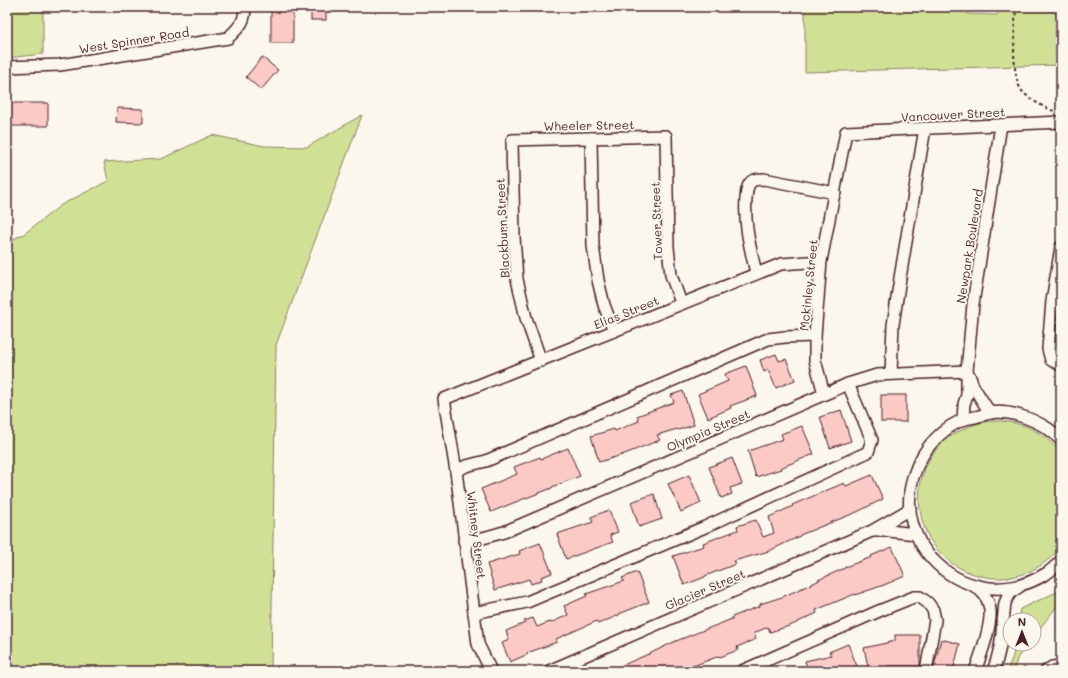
<svg xmlns="http://www.w3.org/2000/svg" width="1068" height="678" font-family="Mali,sans-serif">
<style>
.green{fill:#d0e196;stroke:#8d8060}
.building{fill:#fbcac6;stroke:#4a1f2b}
.lines{fill:none;stroke-linecap:round;stroke-linejoin:round}
.minor-casing{stroke:#4a1f2b;stroke-width:14}
.path{stroke:#4a1f2b;stroke-width:2;stroke-dasharray:3 3;stroke-linecap:butt}
.minor{stroke:#fbf7ec;stroke-width:11}
.labels{text-anchor:middle;dominant-baseline:central;stroke-width:4;stroke-linejoin:round;paint-order:stroke}
.street-label{font-size:12px;fill:#4a1f2b;stroke:#fbf7ec}
</style>
<rect width="100%" height="100%" fill="#fbf7ec"/>
<filter id="ink" filterUnits="userSpaceOnUse"><feTurbulence type="fractalNoise" baseFrequency=".025" numOctaves="2"/><feDisplacementMap in="SourceGraphic" scale="8" xChannelSelector="R" yChannelSelector="G"/><feConvolveMatrix kernelMatrix="1 2 1 2 8 2 1 2 1" color-interpolation-filters="sRGB"/></filter>
<g filter="url(#ink)">
<g class="green">
<path d="M 7,7 L 43,7 L 43,54 L 7,58 Z"/>
<path d="M 805,7 L 965,7 L 968,14 L 997,15 L 1002,7 L 1042,7 L 1061,16 L 1061,65 L 805,72 Z"/>
<path d="M 362,115 L 276,345 L 271,671 L 7,671 L 7,242 L 24,234 L 61,205 L 108,181 L 104,162 L 161,159 L 212,135 L 264,146 L 307,147 Z"/>
<path d="M 990,421 C 1020,420 1042,430 1061,453 L 1061,546 C 1048,564 1027,576 1004,578 C 986,579 968,574 953,564 C 913,537 908,478 941,444 C 955,431 972,424 990,421 Z"/>
<path d="M 1061,590 L 1061,601 L 1034,636 L 1034,620 L 1018,620 L 1020,609 Z"/>
<path d="M 1015,644 L 1028,644 L 1018,657 L 1013,671 L 1007,671 L 1013,656 Z"/>
</g>
<g class="building">
<path d="M 278,7 L 293,7 L 293,43 L 271,43 L 271,11 L 278,11 Z"/>
<rect x="311" y="7" width="15" height="13"/>
<path d="M 262,57 L 278,70 L 261,90 L 246,77 Z"/>
<rect x="7" y="103" width="41" height="23"/>
<path d="M 117,108 L 143,109 L 143,123 L 116,122 Z"/>
<path d="M 776,354 L 779,361 L 786,359 L 795,380 L 776,388 L 768,370 L 764,372 L 760,360 Z"/>
<path d="M 746,366 L 757,396 L 730,406 L 731,408 L 708,418 L 698,394 L 728,381 L 725,374 Z"/>
<path d="M 683,391 L 694,425 L 678,430 L 677,429 L 657,435 L 660,440 L 622,455 L 599,462 L 591,436 L 614,429 L 615,431 L 639,421 L 637,416 L 674,402 L 671,395 Z"/>
<rect x="881" y="395" width="25" height="27"/>
<path d="M 841,410 L 851,441 L 830,448 L 820,417 Z"/>
<path d="M 802,426 L 814,454 L 780,468 L 781,469 L 756,477 L 748,451 L 783,439 L 781,434 Z"/>
<path d="M 568,448 L 580,476 L 552,487 L 552,488 L 513,503 L 491,512 L 481,489 L 517,474 L 514,467 L 540,457 L 541,459 Z"/>
<path d="M 732,458 L 742,484 L 730,488 L 732,494 L 721,498 L 709,467 Z"/>
<path d="M 689,475 L 701,503 L 681,512 L 668,484 Z"/>
<path d="M 872,475 L 883,499 L 857,512 L 800,535 L 800,536 L 769,551 L 734,561 L 736,564 L 705,576 L 705,577 L 684,585 L 673,556 L 704,546 L 703,543 L 738,530 L 737,526 L 756,520 L 763,537 L 774,533 L 769,517 L 793,506 L 792,505 L 844,483 L 846,486 Z"/>
<path d="M 654,494 L 662,519 L 639,527 L 631,502 Z"/>
<path d="M 609,510 L 618,532 L 610,535 L 613,542 L 566,559 L 557,534 L 593,522 L 591,517 Z"/>
<path d="M 540,543 L 552,573 L 541,577 L 542,580 L 531,584 L 529,579 L 495,590 L 487,564 L 520,554 L 519,551 Z"/>
<path d="M 892,547 L 905,576 L 884,585 L 855,595 L 855,594 L 816,610 L 817,613 L 792,625 L 770,632 L 768,627 L 754,633 L 756,639 L 737,647 L 738,650 L 720,657 L 719,656 L 688,668 L 687,666 L 676,671 L 609,671 L 651,653 L 676,641 L 732,619 L 732,617 L 760,606 L 760,604 L 782,597 L 818,581 L 818,580 L 845,568 L 845,567 L 872,557 L 871,556 Z"/>
<path d="M 637,572 L 649,602 L 619,614 L 619,615 L 598,624 L 597,621 L 556,639 L 557,642 L 527,653 L 528,654 L 510,662 L 502,643 L 509,640 L 506,631 L 525,623 L 524,621 L 533,618 L 537,627 L 550,622 L 550,623 L 568,615 L 564,606 L 587,596 L 586,594 L 624,581 L 622,578 Z"/>
<path d="M 895,635 L 920,635 L 920,666 L 887,666 L 887,668 L 869,671 L 864,648 L 895,641 Z"/>
<path d="M 941,639 L 960,644 L 953,671 L 938,671 L 933,670 Z"/>
<path d="M 848,644 L 859,671 L 808,671 L 805,661 L 831,655 L 829,652 Z"/>
</g>
<g class="lines">
<g class="minor-casing">
<g id="minor">
<path d="M 7,67 L 60,65 L 228,38 C 239,27 245,23 245,7"/>
<path d="M 591,138 L 593,246 L 598,280 L 604,305 L 614,331"/>
<path d="M 1061,247 L 1052,301 L 1048,349 L 1051,360 L 1061,365"/>
<path d="M 756,273 C 750,247 744,225 746,198 C 747,193 746,188 750,183 C 753,179 759,179 764,179 L 835,193"/>
<path d="M 541,361 L 526,318 L 517,279 L 514,237 L 512,140 L 666,136 L 668,247 L 671,275 L 681,303"/>
<path d="M 891,374 L 893,325 L 900,278 L 925,128"/>
<path d="M 969,375 L 973,386 L 990,413"/>
<path d="M 824,394 L 815,360 L 815,336 L 821,261 L 846,132 L 1061,122"/>
<path d="M 963,420 L 964,404 L 967,395 L 967,371 L 973,304 L 1001,125"/>
<path d="M 1061,440 C 1057,436 1052,431 1047,428 C 1031,418 1009,410 990,413 C 985,414 980,416 975,417 C 971,418 967,418 963,420 C 947,426 932,440 923,455 C 874,537 968,624 1047,573 C 1052,570 1057,565 1061,561"/>
<path d="M 456,471 L 466,466 L 486,461 L 768,339 L 785,337 L 815,336"/>
<path d="M 873,531 L 889,531 L 916,534"/>
<path d="M 464,541 L 483,538 L 504,532 L 848,384 L 877,375 L 967,371"/>
<path d="M 974,586 C 981,590 987,596 989,605 C 994,620 981,655 975,671"/>
<path d="M 474,613 L 527,602 L 705,527 L 868,452 L 872,440 L 848,384"/>
<path d="M 491,671 L 478,644 L 456,471 L 444,399 L 781,264 L 821,261"/>
<path d="M 549,671 L 872,531 L 910,509"/>
<path d="M 742,671 L 879,611 L 914,597 L 920,597 L 928,603 L 933,610 L 935,620 L 926,671"/>
<path d="M 993,671 C 999,656 1002,639 1003,622 C 1004,616 1004,609 1005,603 C 1007,596 1013,590 1019,587"/>
<path d="M 1046,671 L 1052,667 L 1061,666"/>
</g>
</g>
<path class="path" d="M 1016,7 C 1015,27 1010,75 1022,91 C 1030,100 1043,107 1054,111"/>
<use href="#minor" class="minor"/>
</g>
</g>
<g class="labels">
<g class="street-label">
<text transform="translate(134 40) rotate(-9)">West Spinner Road</text>
<text transform="translate(953 114) rotate(-3)">Vancouver Street</text>
<text transform="translate(589 125) rotate(-1)">Wheeler Street</text>
<text transform="translate(656 221) rotate(-92)">Tower Street</text>
<text transform="translate(502 228) rotate(-93)">Blackburn Street</text>
<text transform="translate(969 246) rotate(-81)">Newpark Boulevard</text>
<text transform="translate(808 285) rotate(-84)">Mckinley Street</text>
<text transform="translate(626 312) rotate(-22)">Elias Street</text>
<text transform="translate(708 430) rotate(-23)">Olympia Street</text>
<text transform="translate(477 535) rotate(83)">Whitney Street</text>
<text transform="translate(705 589) rotate(-23)">Glacier Street</text>
</g>
</g>
<rect width="1068" height="678" fill="none" stroke="#fbf7ec" stroke-width="24"/>
<rect x="12" y="12" width="1044" height="654" fill="none" stroke="#4a1f2b" stroke-width="1.5" filter="url(#ink)"/>
<g transform="translate(1022 632)"><circle r="19" fill="#fbf7ec" stroke="#b4a19f"/>
<path d="M0-3L7 15L0 10L-7 15Z" fill="#4a1f2b"/>
<text y="-6" font-size="11" font-weight="bold" text-anchor="middle" fill="#4a1f2b">N</text>
</g>
</svg>
